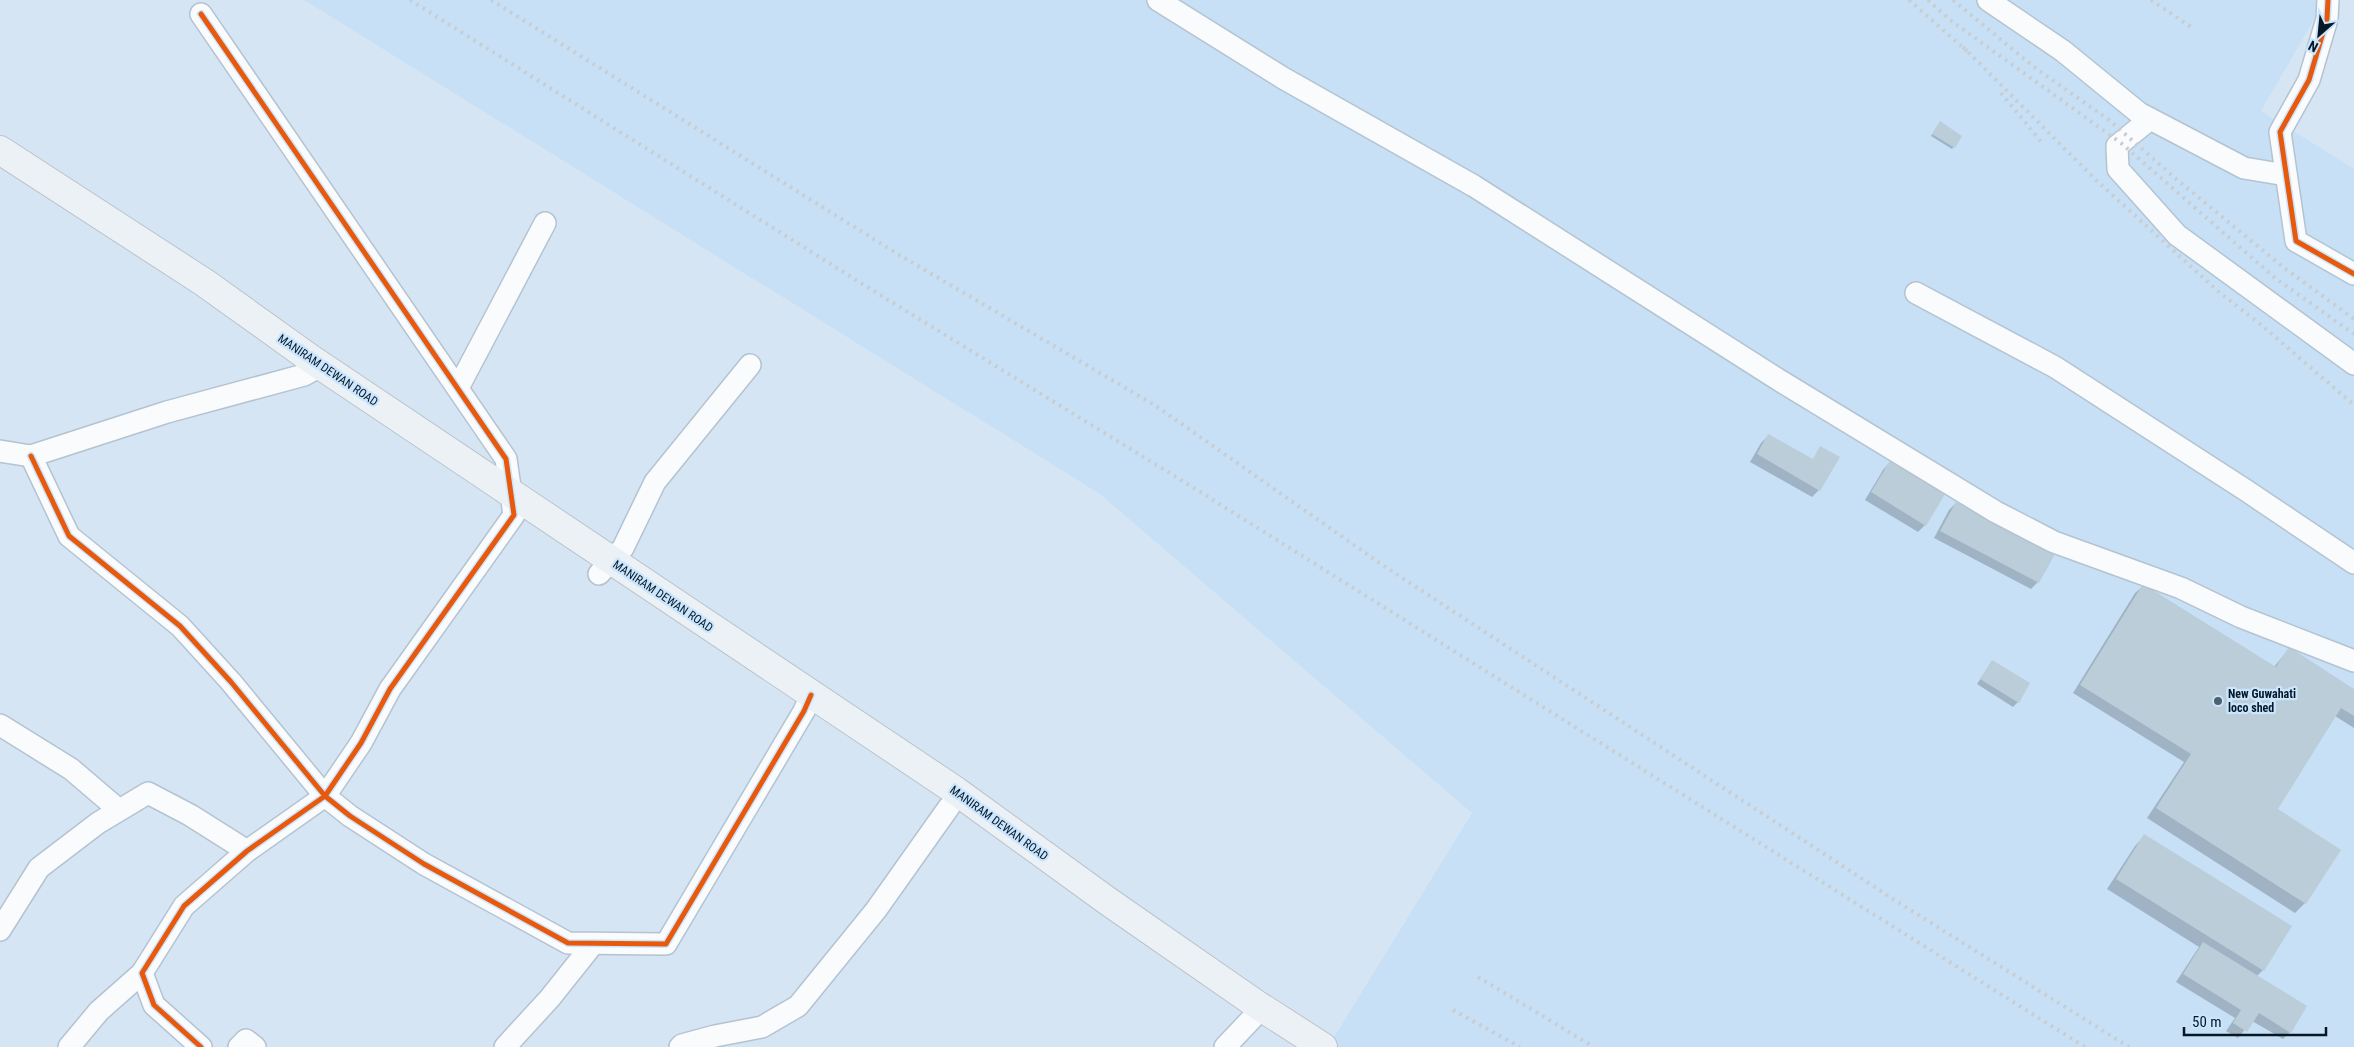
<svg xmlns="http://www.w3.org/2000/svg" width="2354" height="1047" font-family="'Roboto Condensed',sans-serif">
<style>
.built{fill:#c7e0f5}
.shadow{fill:#0003}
.building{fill:#bacdd8}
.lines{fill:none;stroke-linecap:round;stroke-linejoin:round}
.minor-casing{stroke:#b4c3d1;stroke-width:24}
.major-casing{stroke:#bac3cb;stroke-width:30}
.minor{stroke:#f9fbfd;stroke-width:21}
.major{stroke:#ecf1f6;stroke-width:28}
.rail{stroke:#c8cdd2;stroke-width:4;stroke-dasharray:2.5 5;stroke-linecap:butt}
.cycleway-casing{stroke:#cae6ff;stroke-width:8}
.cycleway{stroke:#e8590c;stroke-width:5}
.poi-dot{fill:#4f606e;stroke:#cae6ff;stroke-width:2}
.labels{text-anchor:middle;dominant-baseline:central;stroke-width:4.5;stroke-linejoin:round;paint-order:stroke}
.street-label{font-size:12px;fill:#061826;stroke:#cae6ff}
.poi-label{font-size:12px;font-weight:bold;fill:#061826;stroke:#cae6ff;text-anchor:start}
</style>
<rect width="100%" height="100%" fill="#d6e5f3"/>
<path class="built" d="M 304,0 L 2325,0 L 2261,111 L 2354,169 L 2354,1047 L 1328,1047 L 1472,813 L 1100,494 Z"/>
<g class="shadow">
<path d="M 1938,125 L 1961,136 L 1952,149 L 1931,136 Z"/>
<path d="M 1769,435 L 1812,460 L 1819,490 L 1812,497 L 1750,462 L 1761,443 Z"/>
<path d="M 1890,462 L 1925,525 L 1918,532 L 1865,500 L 1883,470 Z"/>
<path d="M 1956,503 L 2038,582 L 2031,589 L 1934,538 L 1949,510 Z"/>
<path d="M 2143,586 L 2274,667 L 2289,649 L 2354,691 L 2354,728 L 2335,716 L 2276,810 L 2305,903 L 2295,913 L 2147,818 L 2184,762 L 2073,693 L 2135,593 Z"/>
<path d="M 1992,662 L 2018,702 L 2013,707 L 1977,684 Z"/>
<path d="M 2144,836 L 2263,970 L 2257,976 L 2290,1032 L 2283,1039 L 2252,1021 L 2238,1038 L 2226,1031 L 2235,1018 L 2176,982 L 2199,947 L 2107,889 L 2135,846 Z"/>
</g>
<g class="building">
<path d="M 1940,121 L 1962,136 L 1955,148 L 1932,134 Z"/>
<path d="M 1768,434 L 1813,459 L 1820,446 L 1840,457 L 1820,491 L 1757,454 Z"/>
<path d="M 1890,461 L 1945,494 L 1926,526 L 1871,492 Z"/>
<path d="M 1956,502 L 2055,554 L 2039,583 L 1940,531 Z"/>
<path d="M 2143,584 L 2276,667 L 2289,647 L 2354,689 L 2354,716 L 2341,708 L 2278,809 L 2341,850 L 2306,904 L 2156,808 L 2191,754 L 2080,685 Z"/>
<path d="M 1992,660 L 2030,683 L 2019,703 L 1980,679 Z"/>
<path d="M 2144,834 L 2292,926 L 2264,971 L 2116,879 Z"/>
<path d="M 2203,942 L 2307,1006 L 2291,1033 L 2259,1013 L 2247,1032 L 2233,1023 L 2241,1010 L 2183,974 Z"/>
</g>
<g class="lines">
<g class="minor-casing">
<g id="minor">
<path d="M 1158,0 L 1283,78 L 1474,186 L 1779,380 L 1996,512 L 2054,542 L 2181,588 L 2241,617 L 2354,661"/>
<path d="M 1988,0 L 2063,51 L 2139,113 L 2244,168 L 2286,175"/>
<path d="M 2328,0 L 2327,19 L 2309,80 L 2280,132 L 2296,241 L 2354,274"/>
<path d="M 201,14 L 506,459 L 514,515 L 390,689 L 361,743 L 325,796 L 247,851 L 184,906 L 142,973 L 154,1005 L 201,1047"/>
<path d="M 2150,119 L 2117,146 L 2118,169 L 2177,235 L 2354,364"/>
<path d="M 1916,293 L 2055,367 L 2247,491 L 2354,563"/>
<path d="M 458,388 L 545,223"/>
<path d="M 0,451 L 31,456 L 167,412 L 304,375 L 320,366"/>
<path d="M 31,456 L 69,536 L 180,626 L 231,682 L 325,796 L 350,816 L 424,864 L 568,943 L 666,944 L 804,711 L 811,695"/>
<path d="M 599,574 L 623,548 L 655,482 L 750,365"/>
<path d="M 0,725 L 71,769 L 119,810"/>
<path d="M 0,930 L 39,868 L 98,823 L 148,793 L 190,815 L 247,851"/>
<path d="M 69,1047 L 99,1011 L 142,973"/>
<path d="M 239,1047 L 246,1040 L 255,1047"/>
<path d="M 505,1047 L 550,998 L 593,944"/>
<path d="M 680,1047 L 682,1045 L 715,1036 L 762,1027 L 798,1006 L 876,910 L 949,807"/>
<path d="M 1225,1047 L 1262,1008"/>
</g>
</g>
<g class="major-casing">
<path id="major" d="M 0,150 L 205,283 L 311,359 L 956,791 L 1109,902 L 1256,1004 L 1323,1047"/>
</g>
<use href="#minor" class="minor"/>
<use href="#major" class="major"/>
<g class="rail">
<path d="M 410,0 L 864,285 L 1202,493 L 2085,1047"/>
<path d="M 491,0 L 896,253 L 1156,406 L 1381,564 L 1893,899 L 2129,1047"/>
<path d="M 1909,0 L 1968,52"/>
<path d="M 1928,0 L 1950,20 L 2121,143 L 2275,278 L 2354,334"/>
<path d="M 1953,0 L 2034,67 L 2109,120 L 2175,178 L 2283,267 L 2354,319"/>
<path d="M 2151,0 L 2191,27"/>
<path d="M 1963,47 L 2096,180 L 2219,292 L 2260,324 L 2354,405"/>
<path d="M 2001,93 L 2042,143"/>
<path d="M 1478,977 L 1594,1047"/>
<path d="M 1453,1010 L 1520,1047"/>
</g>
<g class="cycleway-casing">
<g id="cycleway">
<path d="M 2328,0 L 2327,19 L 2309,80 L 2280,132 L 2296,241 L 2354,274"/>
<path d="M 201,14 L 506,459 L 514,515 L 390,689 L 361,743 L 325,796 L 247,851 L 184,906 L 142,973 L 154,1005 L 201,1047"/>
<path d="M 31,456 L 69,536 L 180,626 L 231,682 L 325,796 L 350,816 L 424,864 L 568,943 L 666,944 L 804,711 L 811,695"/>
</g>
</g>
<use href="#cycleway" class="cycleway"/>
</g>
<circle class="poi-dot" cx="2218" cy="701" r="5"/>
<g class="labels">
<g class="street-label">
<text transform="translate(328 370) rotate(34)">MANIRAM DEWAN ROAD</text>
<text transform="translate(663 596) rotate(34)">MANIRAM DEWAN ROAD</text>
<text transform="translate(999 823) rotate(36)">MANIRAM DEWAN ROAD</text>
</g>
<g class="poi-label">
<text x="2228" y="694">New Guwahati<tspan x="2228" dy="14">loco shed</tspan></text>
</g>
</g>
<g transform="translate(2319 35) rotate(207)" stroke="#cae6ff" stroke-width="4" paint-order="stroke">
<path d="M0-4L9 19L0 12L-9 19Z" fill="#061826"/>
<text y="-8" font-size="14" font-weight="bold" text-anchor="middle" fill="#061826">N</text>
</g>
<path d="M2184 1027v8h142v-8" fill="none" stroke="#061826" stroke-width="2.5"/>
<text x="2192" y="1027" font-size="15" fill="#061826" stroke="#cae6ff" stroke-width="4" paint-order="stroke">50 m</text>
</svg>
